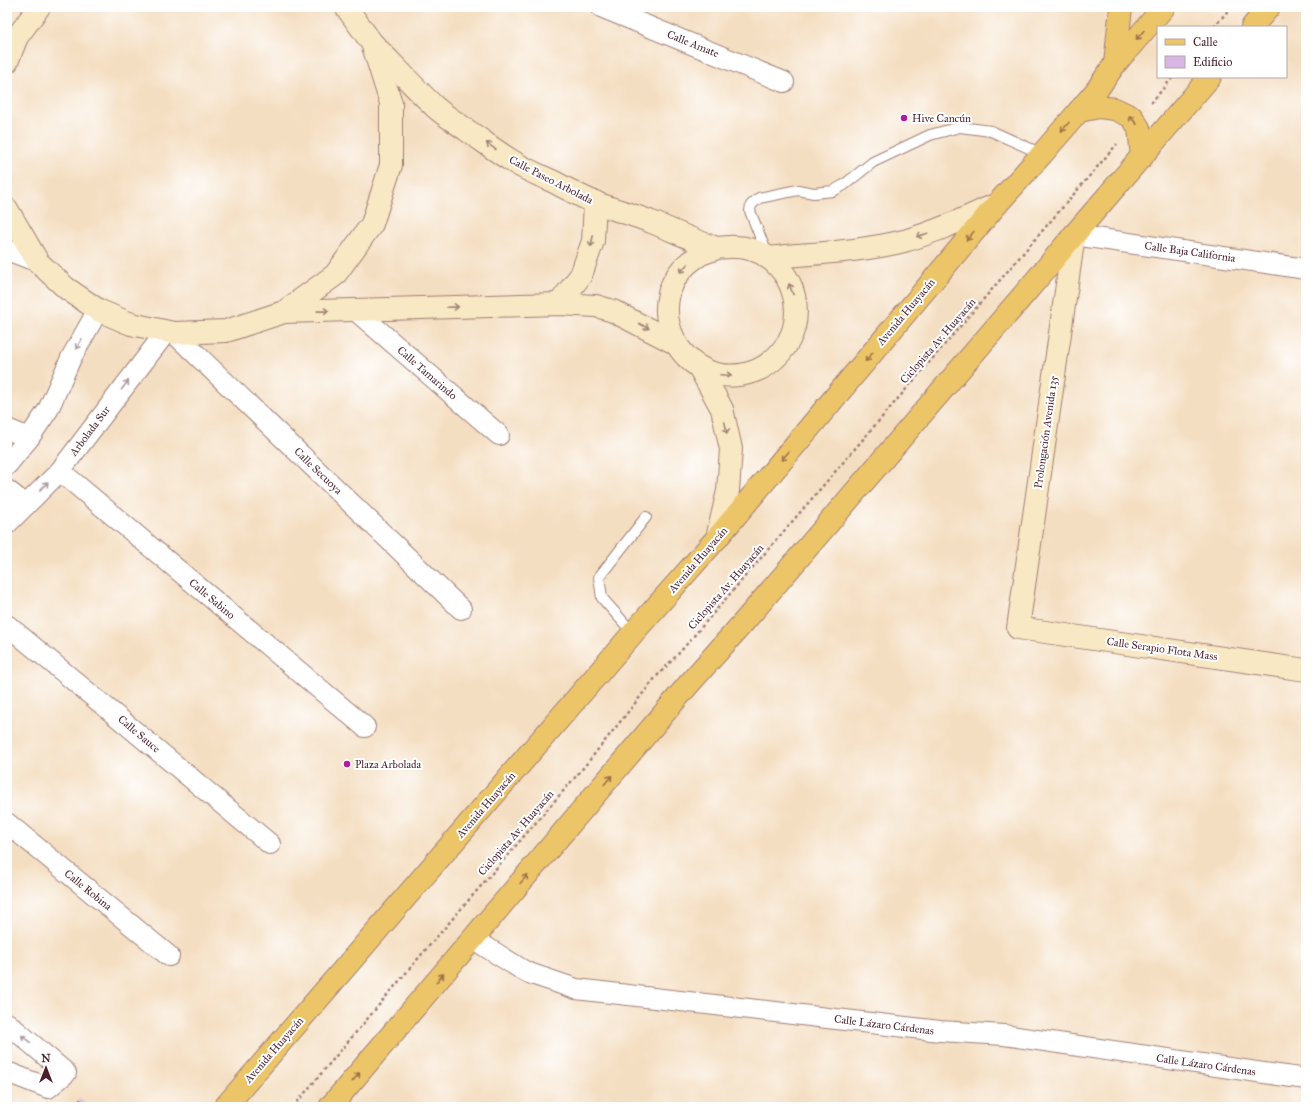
<svg xmlns="http://www.w3.org/2000/svg" width="1313" height="1114" font-family="'IM FELL Great Primer',serif">
<style>
.building{fill:#d7b6e4}
.lines{fill:none;stroke-linecap:round;stroke-linejoin:round}
.lane-casing{stroke:#9f7e76;stroke-width:12}
.street-casing{stroke:#9f7e76;stroke-width:22}
.secondary-casing{stroke:#9f7e76;stroke-width:24}
.primary-casing{stroke:#9f7e76;stroke-width:24}
.path{stroke:#9f7e76;stroke-width:2.5;stroke-dasharray:3 3;stroke-linecap:butt}
.lane{stroke:#fff;stroke-width:10}
.street{stroke:#fff;stroke-width:20}
.secondary{stroke:#f8e8c3;stroke-width:22}
.primary{stroke:#edc569;stroke-width:22}
.oneway{stroke:#9c724a}
.oneway2{stroke:#a18477}
.oneway3{stroke:#ae9aa0}
.poi-dot{fill:#b5179e;stroke:#fff;stroke-width:1.5}
.labels{text-anchor:middle;dominant-baseline:central;stroke-width:4;stroke-linejoin:round;paint-order:stroke}
.street-label{font-size:11px;fill:#4a1f2b;stroke:#fff}
.poi-label{font-size:11px;fill:#4a1f2b;stroke:#fff;text-anchor:start}
</style>
<rect width="100%" height="100%" fill="#fff"/>
<filter id="ink" filterUnits="userSpaceOnUse"><feTurbulence type="fractalNoise" baseFrequency=".025" numOctaves="2"/><feDisplacementMap in="SourceGraphic" scale="8" xChannelSelector="R" yChannelSelector="G"/><feConvolveMatrix kernelMatrix="1 2 1 2 8 2 1 2 1" color-interpolation-filters="sRGB"/></filter>
<filter id="wash" filterUnits="userSpaceOnUse"><feTurbulence type="fractalNoise" baseFrequency=".012" numOctaves="4" result="noise"/><feDisplacementMap in="SourceGraphic" scale="16" xChannelSelector="R" yChannelSelector="G"/><feGaussianBlur stdDeviation="0.9" result="paint"/><feColorMatrix in="noise" values="0 0 0 0 0 0 0 0 0 0 0 0 0 0 0 0 0 1.4 0 .05"/><feComposite in="paint" operator="in"/></filter>
<g filter="url(#wash)">
<rect width="100%" height="100%" fill="#f4dec1"/>
<g id="blocks">
<path class="building" d="M 80,1099 L 89,1107 L 73,1107 Z"/>
</g>
</g>
<g filter="url(#ink)">
<use href="#blocks" fill-opacity="0" stroke="#9f7e76" stroke-width="1"/>
<g class="lines">
<g class="lane-casing">
<g id="lane">
<path d="M 767,254 L 750,211 L 751,205 L 759,198 L 798,190 L 814,193 L 833,191 L 844,185 L 873,162 L 930,135 L 960,127 L 991,131 L 1042,154"/>
<path d="M 633,633 L 602,598 L 599,577 L 646,517"/>
</g>
</g>
<g class="street-casing">
<g id="street">
<path d="M 601,7 L 784,82"/>
<path d="M 1074,235 L 1306,269"/>
<path d="M 7,250 L 38,262"/>
<path d="M 355,310 L 499,435"/>
<path d="M 174,333 L 461,609"/>
<path d="M 7,429 L 29,438"/>
<path d="M 7,465 L 29,438 L 48,410 L 71,358 L 98,310"/>
<path d="M 60,471 L 365,727"/>
<path d="M 7,490 L 26,505"/>
<path d="M 7,524 L 60,471 L 166,332"/>
<path d="M 7,625 L 270,844"/>
<path d="M 7,823 L 169,956"/>
<path d="M 473,939 L 526,972 L 576,989 L 940,1031 L 1004,1035 L 1306,1079"/>
<path d="M 7,1023 L 66,1073 L 48,1088 L 7,1072"/>
</g>
</g>
<g class="secondary-casing">
<g id="secondary">
<path d="M 372,43 C 393,64 413,86 435,107 C 445,116 457,123 468,131 C 483,141 497,152 512,161 C 524,169 539,175 552,181 C 566,188 581,197 596,203 C 615,210 635,215 654,223 C 674,231 694,241 714,247 C 721,249 728,246 735,247 C 746,247 760,251 769,258 C 798,280 806,323 781,352 C 774,360 766,367 755,371 C 681,398 632,297 698,256 C 703,252 711,251 717,248"/>
<path d="M 7,62 L 17,37 L 39,7"/>
<path d="M 7,209 L 38,262 L 66,288 L 98,310 L 131,324 L 174,333 L 226,331 L 284,312 L 335,275 L 372,224 L 391,165 L 391,103 L 372,43 L 346,7"/>
<path d="M 1074,235 L 1018,628 L 1306,670"/>
<path d="M 768,258 C 813,253 860,252 904,241 C 936,232 966,218 997,204"/>
<path d="M 559,304 L 581,275 L 593,241 L 595,202"/>
<path d="M 284,312 L 559,304 L 596,306 L 613,311 L 675,343"/>
<path d="M 699,367 L 722,409 L 731,449 L 728,491 L 717,538"/>
</g>
</g>
<g class="primary-casing">
<g id="primary">
<path d="M 1252,27 L 1269,7"/>
<path d="M 1115,64 L 1121,7"/>
<path d="M 1079,111 L 1099,107 L 1115,109 L 1132,117 L 1139,128 L 1142,157"/>
<path d="M 225,1107 L 633,633 L 717,538 L 997,204 L 1042,154 L 1079,111 L 1096,91 L 1115,64 L 1164,7"/>
<path d="M 330,1107 L 688,685 L 743,623 L 1043,272 L 1074,235 L 1210,77"/>
</g>
</g>
<g class="path">
<path d="M 1214,27 L 1231,7"/>
<path d="M 1151,103 L 1173,77"/>
<path d="M 293,1107 L 422,954 L 584,767 L 656,677 L 680,652 L 1117,144"/>
</g>
<use href="#lane" class="lane"/>
<use href="#street" class="street"/>
<use href="#secondary" class="secondary"/>
<use href="#primary" class="primary"/>
</g>
<defs><path id="oneway-shaft" d="M-6 0H5M1.5-3L5.5 0L1.5 3" fill="none" stroke-width="1.6" stroke-linecap="round" stroke-linejoin="round"/></defs>
<g class="oneway">
<use href="#oneway-shaft" transform="translate(1140 35) rotate(131)"/>
<use href="#oneway-shaft" transform="translate(1133 120) rotate(-133)"/>
<use href="#oneway-shaft" transform="translate(1065 127) rotate(130)"/>
<use href="#oneway-shaft" transform="translate(970 236) rotate(130)"/>
<use href="#oneway-shaft" transform="translate(869 357) rotate(130)"/>
<use href="#oneway-shaft" transform="translate(785 456) rotate(130)"/>
<use href="#oneway-shaft" transform="translate(608 780) rotate(-50)"/>
<use href="#oneway-shaft" transform="translate(524 879) rotate(-50)"/>
<use href="#oneway-shaft" transform="translate(440 978) rotate(-50)"/>
<use href="#oneway-shaft" transform="translate(356 1077) rotate(-50)"/>
</g>
<g class="oneway2">
<use href="#oneway-shaft" transform="translate(491 146) rotate(-144)"/>
<use href="#oneway-shaft" transform="translate(922 235) rotate(163)"/>
<use href="#oneway-shaft" transform="translate(592 241) rotate(102)"/>
<use href="#oneway-shaft" transform="translate(684 268) rotate(133)"/>
<use href="#oneway-shaft" transform="translate(791 289) rotate(-111)"/>
<use href="#oneway-shaft" transform="translate(453 307) rotate(-2)"/>
<use href="#oneway-shaft" transform="translate(323 311) rotate(-1)"/>
<use href="#oneway-shaft" transform="translate(644 326) rotate(27)"/>
<use href="#oneway-shaft" transform="translate(726 375) rotate(3)"/>
<use href="#oneway-shaft" transform="translate(726 428) rotate(78)"/>
</g>
<g class="oneway3">
<use href="#oneway-shaft" transform="translate(79 344) rotate(119)"/>
<use href="#oneway-shaft" transform="translate(125 385) rotate(-53)"/>
<use href="#oneway-shaft" transform="translate(44 486) rotate(-46)"/>
<use href="#oneway-shaft" transform="translate(26 1039) rotate(-140)"/>
</g>
</g>
<g class="poi-dot">
<circle cx="904" cy="118" r="4"/>
<circle cx="347" cy="764" r="4"/>
</g>
<g class="labels">
<g class="street-label">
<text transform="translate(693 44) rotate(22)">Calle Amate</text>
<text transform="translate(551 180) rotate(27)">Calle Paseo Arbolada</text>
<text transform="translate(1190 252) rotate(8)">Calle Baja California</text>
<text transform="translate(906 312) rotate(-50)">Avenida Huayacán</text>
<text transform="translate(938 341) rotate(-49)">Ciclopista Av. Huayacán</text>
<text transform="translate(427 373) rotate(41)">Calle Tamarindo</text>
<text transform="translate(90 431) rotate(-53)">Arbolada Sur</text>
<text transform="translate(1046 432) rotate(-82)">Prolongación Avenida 135</text>
<text transform="translate(318 471) rotate(44)">Calle Secuoya</text>
<text transform="translate(698 560) rotate(-49)">Avenida Huayacán</text>
<text transform="translate(726 587) rotate(-49)">Ciclopista Av. Huayacán</text>
<text transform="translate(212 599) rotate(40)">Calle Sabino</text>
<text transform="translate(1162 649) rotate(8)">Calle Serapio Flota Mass</text>
<text transform="translate(139 734) rotate(40)">Calle Sauce</text>
<text transform="translate(486 805) rotate(-49)">Avenida Huayacán</text>
<text transform="translate(516 833) rotate(-49)">Ciclopista Av. Huayacán</text>
<text transform="translate(88 890) rotate(39)">Calle Robina</text>
<text transform="translate(884 1025) rotate(7)">Calle Lázaro Cárdenas</text>
<text transform="translate(274 1050) rotate(-49)">Avenida Huayacán</text>
<text transform="translate(1206 1065) rotate(8)">Calle Lázaro Cárdenas</text>
</g>
<g class="poi-label">
<text x="912" y="118">Hive Cancún</text>
<text x="355" y="764">Plaza Arbolada</text>
</g>
</g>
<rect width="1313" height="1114" fill="none" stroke="#fff" stroke-width="24"/>
<rect x="1157" y="26" width="130" height="52" fill="#ffffff" stroke="#b7a5aa"/>
<rect x="1165" y="39" width="20" height="6" fill="#edc569" stroke="#b7a5aa"/>
<text x="1193" y="46" font-size="12" fill="#4a1f2b">Calle</text>
<rect x="1165" y="56" width="20" height="12" fill="#d7b6e4" stroke="#b7a5aa"/>
<text x="1193" y="66" font-size="12" fill="#4a1f2b">Edificio</text>
<g transform="translate(46 1068)" stroke="#ffffff" stroke-width="3" paint-order="stroke">
<path d="M0-3L7 15L0 10L-7 15Z" fill="#4a1f2b"/>
<text y="-6" font-size="11" font-weight="bold" text-anchor="middle" fill="#4a1f2b">N</text>
</g>
</svg>
